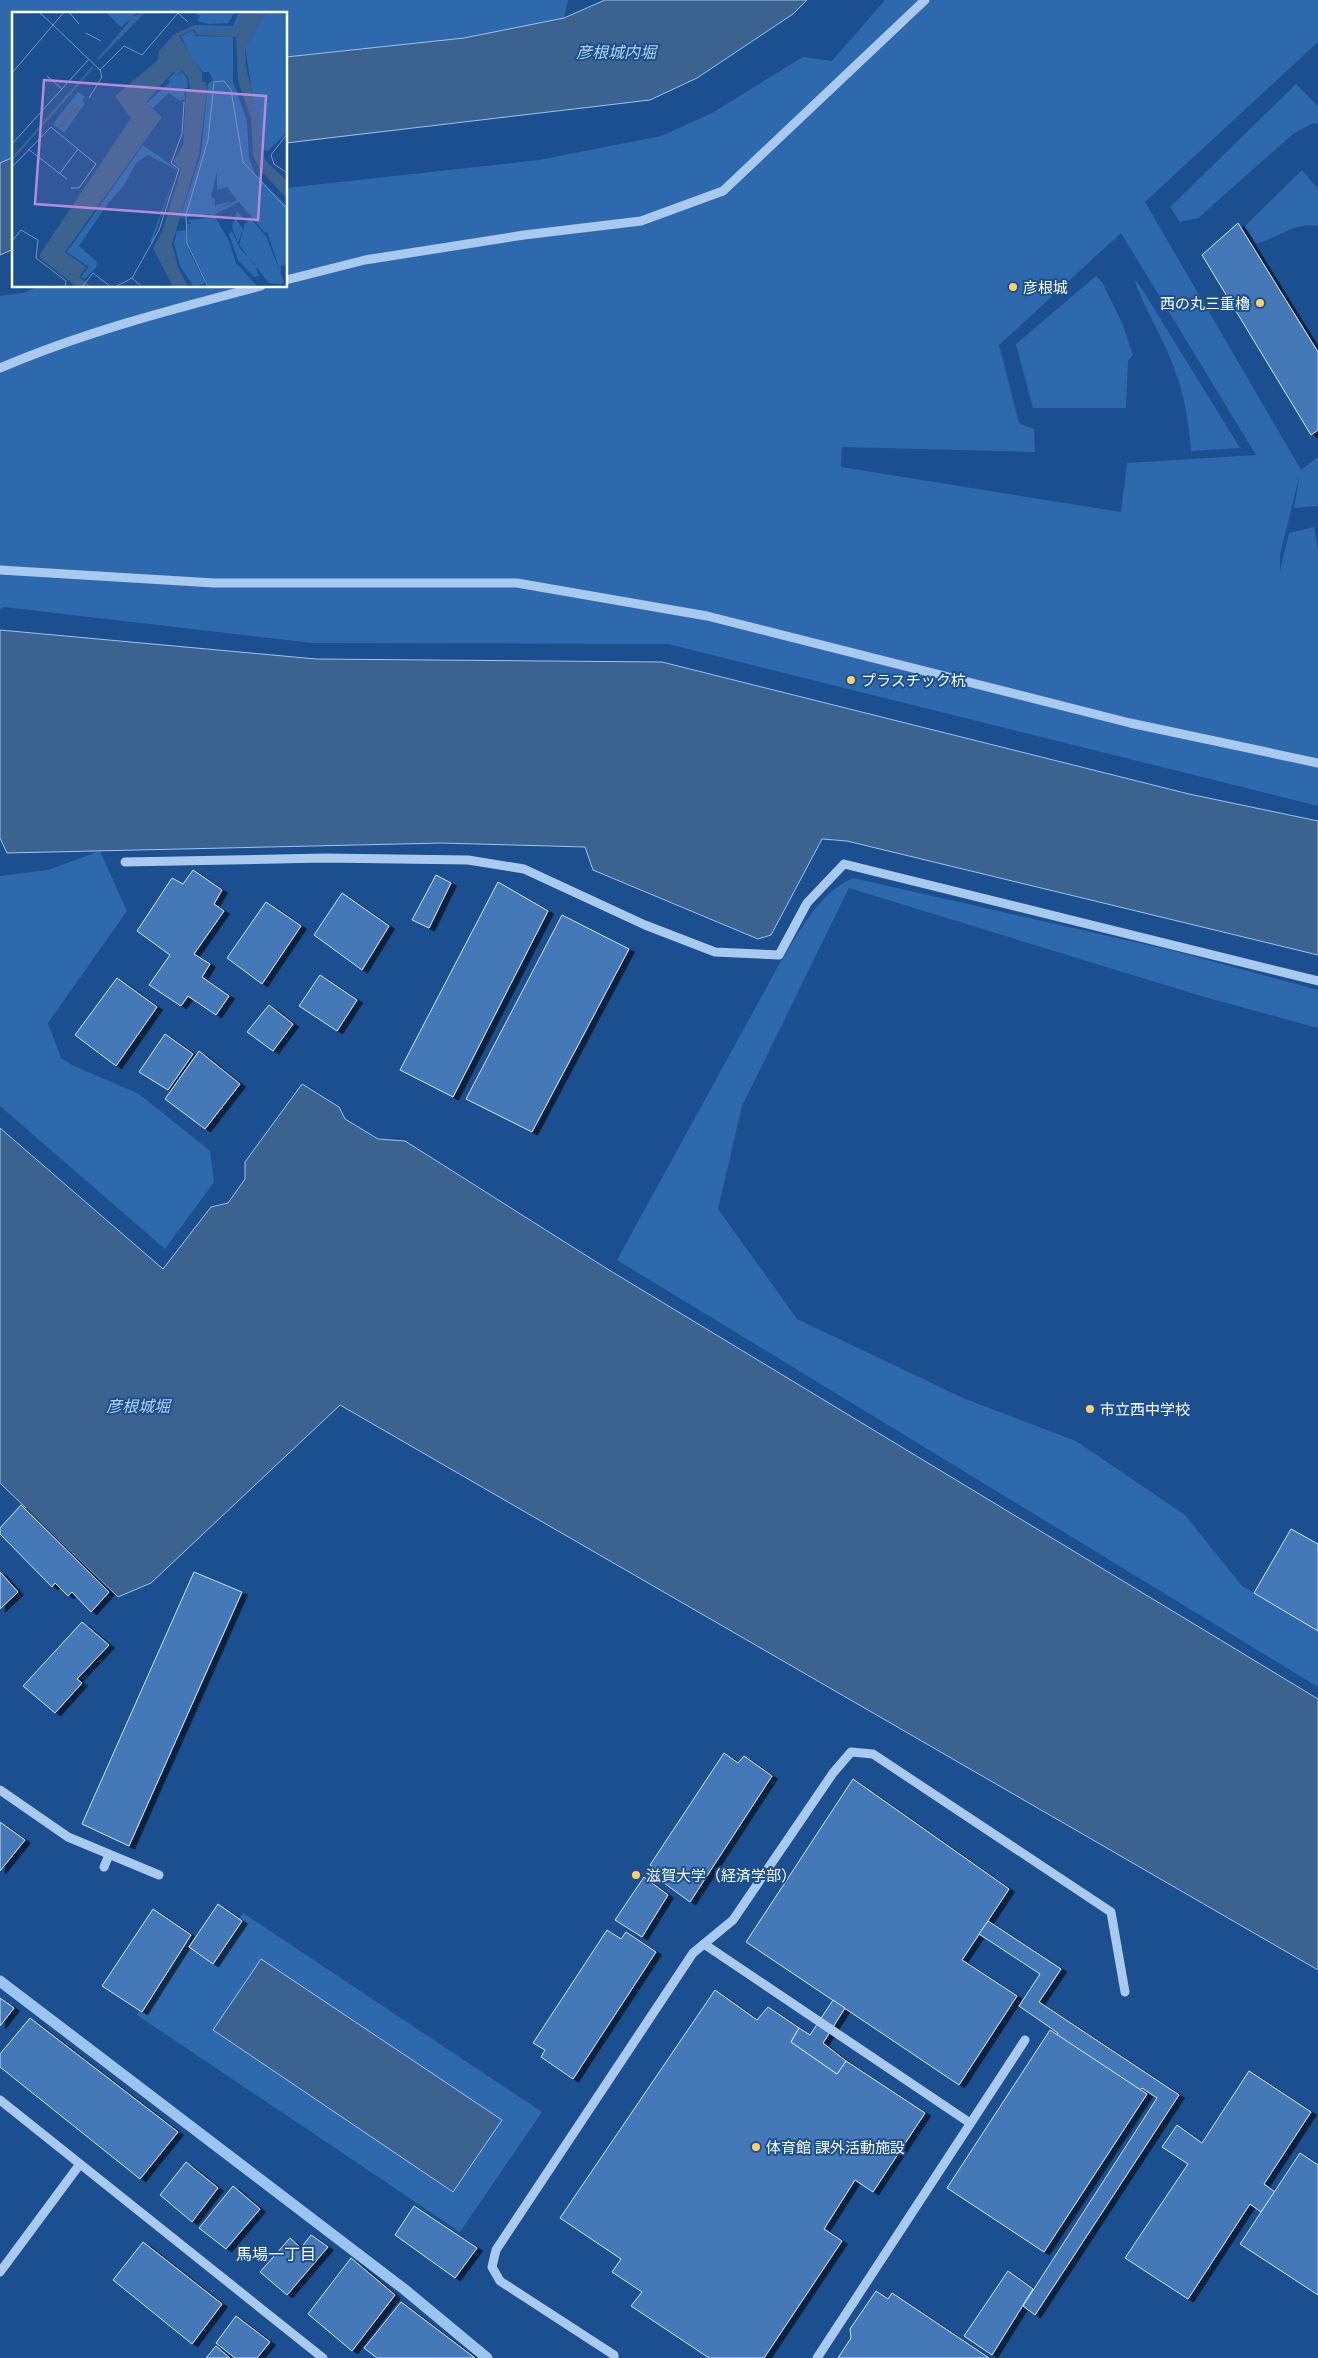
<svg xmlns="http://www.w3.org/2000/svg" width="1318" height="2358" font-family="'Open Sans','Noto Sans JP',sans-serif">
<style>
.green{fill:#2e69ad;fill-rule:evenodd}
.water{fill:#3c6290;stroke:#9cc4f0}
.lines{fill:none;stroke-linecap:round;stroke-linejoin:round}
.stream{stroke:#9cc4f0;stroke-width:11}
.building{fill:#4478b7;stroke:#cfe3fa;filter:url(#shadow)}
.minor{stroke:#a9c9ee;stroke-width:9}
.poi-dot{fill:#ffd166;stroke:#1b4f8f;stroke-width:2}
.labels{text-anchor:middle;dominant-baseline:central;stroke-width:4;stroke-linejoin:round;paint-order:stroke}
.poi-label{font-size:15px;fill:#fff;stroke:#1b4f8f;text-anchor:start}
.water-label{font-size:16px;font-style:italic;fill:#b5d3f5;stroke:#1b4f8f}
.neighbourhood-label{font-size:16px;fill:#fff;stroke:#1b4f8f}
.inset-river{fill:none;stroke:#3c6290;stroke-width:2.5}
.inset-road{fill:none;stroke:#7695bc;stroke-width:1}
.view{fill:#b68bdc;fill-opacity:0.15;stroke:#b68bdc;stroke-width:2.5}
.inset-edge{fill:none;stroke:#fff;stroke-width:2.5}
</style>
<defs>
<filter id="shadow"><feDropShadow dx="5.5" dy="3" stdDeviation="0" flood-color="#0009"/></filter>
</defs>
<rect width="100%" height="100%" fill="#1b4f8f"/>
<g class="green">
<path d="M 0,0 L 568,0 L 564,18 L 464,38 L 286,57 L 286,14 L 14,14 L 14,157 L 0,163 Z"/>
<path d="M 885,0 L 1318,0 L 1318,42 L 1145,202 L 1301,470 L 1318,457 L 1318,506 L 1294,508 L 1300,473 L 1280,555 L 1280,571 L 1289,533 L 1314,527 L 1318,550 L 1318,806 L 668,644 L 312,643 L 4,607 L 0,609 L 0,296 L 23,293 L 39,286 L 286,286 L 286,188 L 539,160 L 661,136 L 712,113 L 803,57 L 832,61 ZM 1121,233 L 1256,455 L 1127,463 L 1121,512 L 841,467 L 842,447 L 1035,452 L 1034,429 L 1019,423 L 999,345 Z"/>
<path d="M 1296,84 L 1318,106 L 1318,124 L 1313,123 L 1293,134 L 1198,218 L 1180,222 L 1170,207 Z"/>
<path d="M 1302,170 L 1318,189 L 1318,226 C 1295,221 1277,239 1256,243 L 1245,226 Z"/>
<path d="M 1096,276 L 1102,282 L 1123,325 L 1133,355 L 1128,361 L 1126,408 L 1033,408 L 1016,344 Z"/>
<path d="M 1137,281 L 1240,448 L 1191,451 C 1189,420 1183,389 1171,360 C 1160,333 1145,309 1135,282 Z"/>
<path d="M 100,851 L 127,911 L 48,1023 L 61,1058 L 74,1066 L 139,1094 L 210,1151 L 214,1182 L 165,1249 L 0,1106 L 0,876 L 48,870 Z"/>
<path d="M 853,878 L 1174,951 L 1318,990 L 1318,1028 L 1201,996 L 849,888 L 742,1106 L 718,1209 L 797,1319 L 963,1398 L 1076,1441 L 1185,1515 L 1242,1586 L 1318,1631 L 1318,1687 L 617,1260 L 776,970 C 796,938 817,893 853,878 Z"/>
<path d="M 218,1904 L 239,1919 L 243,1913 L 542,2112 L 460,2232 L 137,2015 L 139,2010 L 102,1986 L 153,1909 L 195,1938 Z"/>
</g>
<g class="water">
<path d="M 605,0 L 807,0 L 793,14 L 697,78 L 650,100 L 286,143 L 286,57 L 464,38 L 564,18 Z"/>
<path d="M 14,157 L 14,249 L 0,255 L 0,163 Z"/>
<path d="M 0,630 L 316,659 L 662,662 L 1189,794 L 1318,821 L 1318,955 L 847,841 L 822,839 L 771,935 L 758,939 L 593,870 L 585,847 L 442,843 L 7,853 L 0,838 Z"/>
<path d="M 302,1084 L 339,1107 L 345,1119 L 378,1139 L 405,1141 L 609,1270 L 1318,1699 L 1318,1970 L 340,1405 L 151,1583 L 118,1597 L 0,1483 L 0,1128 L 163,1269 L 211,1207 L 228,1203 L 245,1179 L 245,1162 Z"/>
<path d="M 261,1959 L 502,2120 L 453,2192 L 213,2030 Z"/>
</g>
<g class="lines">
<path class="stream" d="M 0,1981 L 404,2289 L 487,2358"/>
</g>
<g class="building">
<path d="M 1238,223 L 1318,352 L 1318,430 L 1311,435 L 1202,255 Z"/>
<path d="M 193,870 L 222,890 L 214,904 L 224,911 L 194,954 L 210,964 L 202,977 L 229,996 L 216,1015 L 188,996 L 181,1006 L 149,985 L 170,955 L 137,931 L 172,878 L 183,884 Z"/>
<path d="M 436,875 L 451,883 L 429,928 L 412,920 Z"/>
<path d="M 498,882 L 548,911 L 453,1097 L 400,1070 Z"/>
<path d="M 342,893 L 389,926 L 362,970 L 314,935 Z"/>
<path d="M 266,902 L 301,926 L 262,984 L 227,958 Z"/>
<path d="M 562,915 L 629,949 L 532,1132 L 466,1099 Z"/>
<path d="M 320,975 L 357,1000 L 337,1031 L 299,1006 Z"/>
<path d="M 117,978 L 157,1007 L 116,1066 L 75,1035 Z"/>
<path d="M 269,1005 L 293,1024 L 273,1051 L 247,1032 Z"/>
<path d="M 165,1034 L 193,1054 L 168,1090 L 139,1072 Z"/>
<path d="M 199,1051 L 240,1084 L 205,1129 L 165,1099 Z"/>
<path d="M 21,1505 L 109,1592 L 91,1612 L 72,1592 L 68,1596 L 55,1583 L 52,1587 L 0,1534 L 0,1528 Z"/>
<path d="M 1291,1529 L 1318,1544 L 1318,1631 L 1254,1593 Z"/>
<path d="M 0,1572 L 18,1592 L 0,1609 Z"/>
<path d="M 194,1572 L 242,1592 L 129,1846 L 82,1824 Z"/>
<path d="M 82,1622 L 109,1645 L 77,1679 L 82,1683 L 55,1713 L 23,1686 Z"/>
<path d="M 724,1753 L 738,1763 L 744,1756 L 772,1776 L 690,1902 L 664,1883 L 668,1878 L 650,1865 Z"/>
<path d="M 853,1779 L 1009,1889 L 962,1960 L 1017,1996 L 959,2085 L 746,1942 Z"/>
<path d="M 0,1822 L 25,1840 L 0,1871 Z"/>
<path d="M 644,1877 L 668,1895 L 642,1937 L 615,1920 Z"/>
<path d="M 218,1904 L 242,1921 L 213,1964 L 189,1947 Z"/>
<path d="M 153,1909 L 191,1935 L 142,2012 L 102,1986 Z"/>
<path d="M 988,1921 L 1061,1969 L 1039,2002 L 1179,2095 L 1035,2315 L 1023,2306 L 1157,2098 L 1142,2088 L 1140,2090 L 1057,2035 L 1058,2033 L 1019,2006 L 1040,1974 L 979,1934 Z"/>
<path d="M 607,1930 L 621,1939 L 626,1932 L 656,1952 L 573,2079 L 541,2057 L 545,2050 L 533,2043 Z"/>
<path d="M 715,1990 L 757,2020 L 768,2007 L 799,2028 L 791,2042 L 837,2074 L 846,2061 L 925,2113 L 873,2192 L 855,2180 L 824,2229 L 842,2241 L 764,2358 L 709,2358 L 631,2306 L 642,2292 L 612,2272 L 621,2259 L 560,2218 Z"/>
<path d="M 0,1998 L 14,2008 L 0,2026 Z"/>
<path d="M 833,2000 L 845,2008 L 823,2043 L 846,2061 L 837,2074 L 791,2042 L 799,2028 L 810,2035 Z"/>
<path d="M 30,2018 L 178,2132 L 140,2179 L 0,2067 L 0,2054 Z"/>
<path d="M 1050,2030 L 1147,2094 L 1044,2252 L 947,2188 Z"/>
<path d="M 1249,2071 L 1311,2112 L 1264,2184 L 1275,2192 L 1261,2212 L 1250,2204 L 1188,2299 L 1125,2258 L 1188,2164 L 1162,2147 L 1177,2125 L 1202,2143 Z"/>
<path d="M 1300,2153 L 1318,2165 L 1318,2295 L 1240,2244 Z"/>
<path d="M 186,2162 L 218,2188 L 192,2222 L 160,2195 Z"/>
<path d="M 233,2186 L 260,2209 L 226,2249 L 199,2228 Z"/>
<path d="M 414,2206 L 477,2248 L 455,2278 L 395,2235 Z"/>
<path d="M 311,2235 L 328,2247 L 287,2295 L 260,2272 L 290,2238 L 301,2248 Z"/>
<path d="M 143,2242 L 222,2304 L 192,2344 L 113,2280 Z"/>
<path d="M 351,2258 L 395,2295 L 352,2351 L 308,2314 Z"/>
<path d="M 1008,2271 L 1033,2289 L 992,2355 L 964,2336 Z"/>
<path d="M 876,2291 L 888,2299 L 892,2293 L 989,2358 L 838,2358 L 851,2338 L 850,2329 Z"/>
<path d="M 401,2302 L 475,2358 L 377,2358 L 364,2348 Z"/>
<path d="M 236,2316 L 270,2342 L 257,2358 L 235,2358 L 216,2343 Z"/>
<path d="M 216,2346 L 230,2358 L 206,2358 Z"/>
</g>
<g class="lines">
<g class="minor">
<path d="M 286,280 L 365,260 L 524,235 L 641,221 L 723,191 L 925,0"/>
<path d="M 0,368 C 84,332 173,309 261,286"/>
<path d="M 0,570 L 214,583 L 517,583 L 707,616 L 1130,723 L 1318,763"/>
<path d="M 125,862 L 325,858 L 468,860 L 524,869 L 645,925 L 715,952 L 779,955 L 807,903 L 844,864 L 1318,981"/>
<path d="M 0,1790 L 68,1837 L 159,1875"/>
<path d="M 104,1867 L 109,1855"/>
<path d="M 704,1944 L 970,2123"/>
<path d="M 0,2100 L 323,2358"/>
<path d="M 0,2272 L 80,2164"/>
<path d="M 614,2358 L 614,2355 L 500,2281 L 492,2267 L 496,2250 L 693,1953 L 733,1920 L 833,1773 L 851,1752 L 873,1754 L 1111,1912 L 1125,1992"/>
<path d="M 817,2358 L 1025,2040"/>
</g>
</g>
<g class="poi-dot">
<circle cx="1013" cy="287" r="5"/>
<circle cx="1260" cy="303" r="5"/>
<circle cx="851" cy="680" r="5"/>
<circle cx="1090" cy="1409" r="5"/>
<circle cx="636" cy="1875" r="5"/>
<circle cx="756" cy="2147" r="5"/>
</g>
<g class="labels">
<g class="poi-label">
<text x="1023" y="287">彦根城</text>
<text x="1250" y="303" text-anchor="end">西の丸三重櫓</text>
<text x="861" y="680">プラスチック杭</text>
<text x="1100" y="1409">市立西中学校</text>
<text x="646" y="1875">滋賀大学（経済学部）</text>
<text x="766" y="2147">体育館 課外活動施設</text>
</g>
<g class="water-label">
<text x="616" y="52">彦根城内堀</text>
<text x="138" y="1406">彦根城堀</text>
</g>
<g class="neighbourhood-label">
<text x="276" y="2254">馬場一丁目</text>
</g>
</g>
<g transform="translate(12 12)">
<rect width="275" height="275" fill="#1b4f8f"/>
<path d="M 94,0 L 125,0 L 121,5 L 131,0 L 86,46 L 120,6 L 109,15 ZM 180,0 L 217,1 L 223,0 L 216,11 L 197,12 L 185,9 L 188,4 ZM 227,0 L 231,0 L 223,17 L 188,18 L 182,13 L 221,14 ZM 254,0 L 275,1 L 275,120 L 256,139 L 249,137 L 233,35 ZM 181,18 L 184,24 L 221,25 L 221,69 L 235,109 L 237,145 L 243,162 L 275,194 L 275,254 L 269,253 L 269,262 L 255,220 L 253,221 L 227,190 L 202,203 L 217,229 L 224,251 L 246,275 L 197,275 L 176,231 L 175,212 L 179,212 L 176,208 L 198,206 L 198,202 L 168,206 L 189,142 L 196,72 L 201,68 L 197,60 L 191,60 L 180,47 L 169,24 ZM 205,160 L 205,178 L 215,175 L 225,188 L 203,199 L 220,189 L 204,193 L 203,196 L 203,187 L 199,185 ZM 164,60 L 166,63 L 170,60 L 175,66 L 176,75 L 172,77 L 173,87 L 168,89 L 157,81 L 141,96 L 135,91 L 158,70 L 156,67 ZM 66,80 L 73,85 L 70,89 L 73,91 L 52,121 L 41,112 ZM 131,133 L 165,157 L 140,231 L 138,230 L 165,158 L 136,143 L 125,150 L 111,175 L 97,190 L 67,234 L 85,250 L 84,256 L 72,267 L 69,265 L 77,255 L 55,240 ZM 225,199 L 230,205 L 225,209 L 231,217 L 226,231 L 220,215 ZM 239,207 L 254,224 L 272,270 L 269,272 L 257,271 L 227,233 L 233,211 ZM 173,218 L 177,239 L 193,271 L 182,275 L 168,254 L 162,231 L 165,219 ZM 220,219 L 228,237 L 243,252 L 247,264 L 242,265 L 226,248 L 217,222 Z" fill="#2e69ad" fill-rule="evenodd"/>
<path d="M 231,0 L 254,0 L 233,35 L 234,55 L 247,110 L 249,137 L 254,149 L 275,169 L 275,187 L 248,158 L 241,144 L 239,107 L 226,69 L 224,25 L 185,23 L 182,17 L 167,24 L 190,61 L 190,70 L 194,70 L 195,77 L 187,142 L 160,232 L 166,255 L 176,275 L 161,275 L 141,236 L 150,220 L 169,158 L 161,149 L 171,133 L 174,79 L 178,77 L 176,65 L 170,59 L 166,62 L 161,60 L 134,90 L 150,105 L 53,240 L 74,255 L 67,265 L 80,275 L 65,275 L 28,246 L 28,242 L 119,106 L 103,84 L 146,48 L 147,39 L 161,23 L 182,13 L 188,18 L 223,17 ZM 62,90 L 68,95 L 51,117 L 45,112 Z" fill="#3c6290"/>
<path class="inset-river" d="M 86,47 L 132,0M 0,147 L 81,55"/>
<path class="inset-road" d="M 27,0 L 41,13 L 52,0M 57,0 L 67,12M 74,21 L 89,29M 88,58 L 112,34 L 130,43 L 166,1 L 176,10M 0,61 L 41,13 L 88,58 L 90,65 L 77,86M 35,64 L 50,77M 275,122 L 259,143 L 262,152 L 275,161M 0,132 L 77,47M 16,137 L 55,167M 0,155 L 39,115 L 84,152 L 67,176 L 59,176M 48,161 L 66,137M 0,229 L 9,218 L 26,228 L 24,246 L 54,269 L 53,275M 120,266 L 147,218 L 167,157 L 159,151 L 170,122 L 172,90M 70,275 L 81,261 L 99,275M 103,275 L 120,266 L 130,275M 196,275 L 175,231 L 174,203 L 196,128 L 202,70 L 212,69 L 219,78 L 231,150 L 275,197"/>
<path class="view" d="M 32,68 L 254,84 L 246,208 L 23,192 Z"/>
<rect width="275" height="275" class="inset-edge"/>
</g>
</svg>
